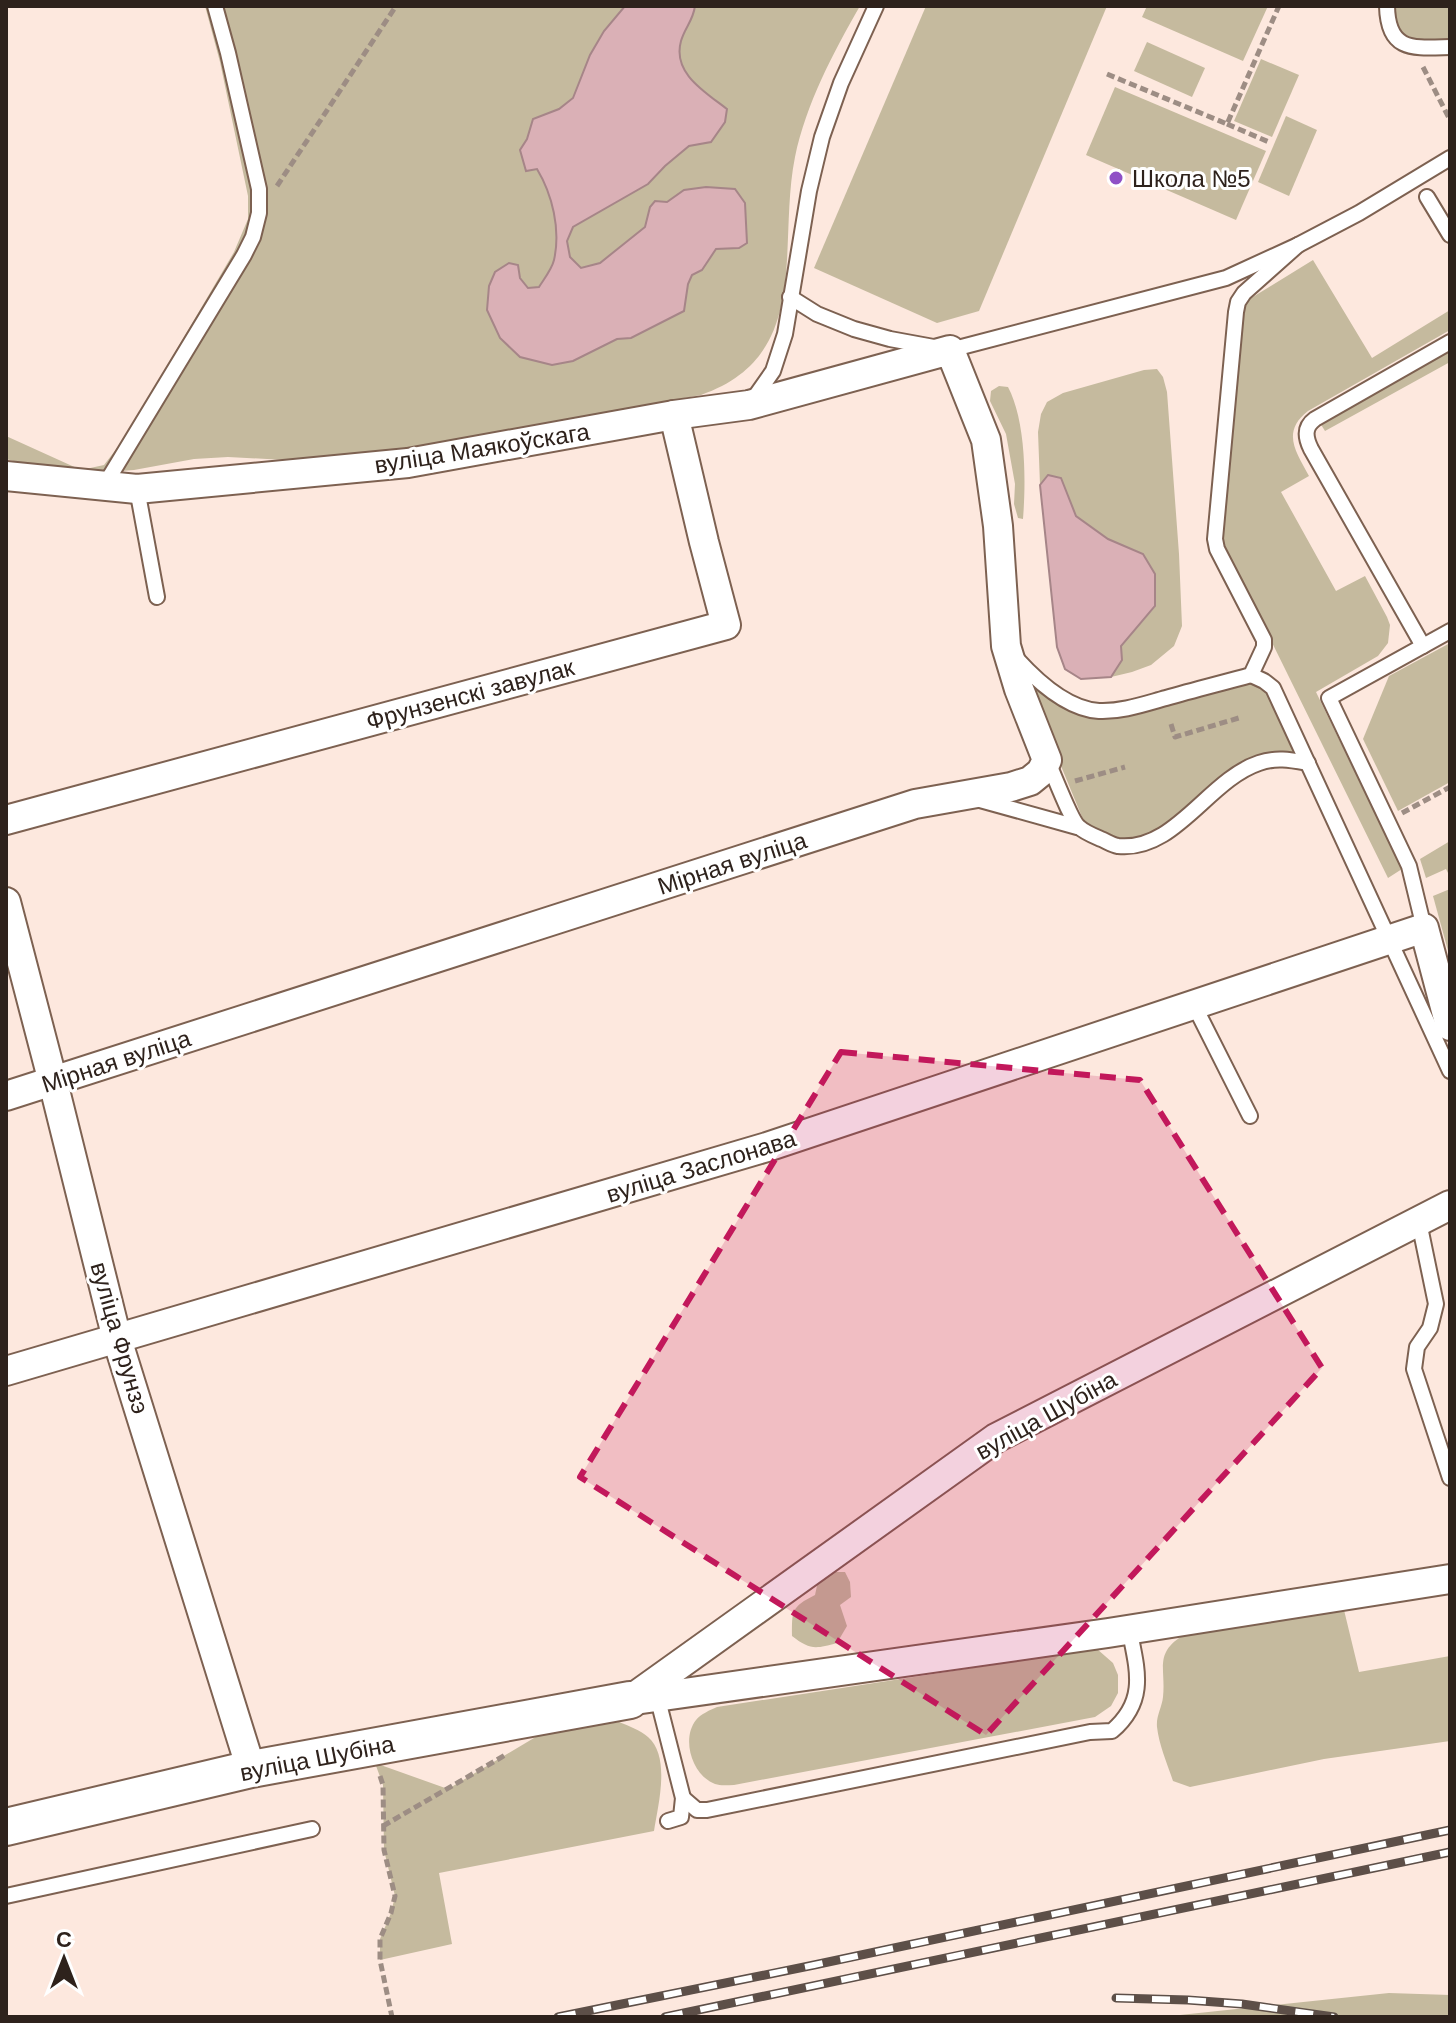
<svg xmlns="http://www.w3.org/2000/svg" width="1456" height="2023" font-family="Arial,sans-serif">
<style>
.green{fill:#c5ba9e}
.water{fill:#dab0b6;stroke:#a68588;stroke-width:2}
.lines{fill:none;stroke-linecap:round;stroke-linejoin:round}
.service-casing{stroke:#7d6151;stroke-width:18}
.minor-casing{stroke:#7d6151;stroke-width:32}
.tertiary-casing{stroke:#7d6151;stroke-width:40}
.path{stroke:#9d8d84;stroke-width:5;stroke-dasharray:8 4;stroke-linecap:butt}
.service{stroke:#fff;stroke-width:14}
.minor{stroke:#fff;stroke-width:28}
.tertiary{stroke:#fff;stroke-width:36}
.rail-casing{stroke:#5d4f48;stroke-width:9}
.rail{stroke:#fff;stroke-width:6;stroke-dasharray:18;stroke-linecap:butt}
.marked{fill:#c2185b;fill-opacity:0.2;stroke:#c2185b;stroke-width:6;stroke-dasharray:16 10;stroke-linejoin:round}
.poi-dot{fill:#8f50c6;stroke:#fff;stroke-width:3}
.labels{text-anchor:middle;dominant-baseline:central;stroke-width:6;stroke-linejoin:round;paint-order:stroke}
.poi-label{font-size:24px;fill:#2e221c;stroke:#fff;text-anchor:start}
.street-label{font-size:24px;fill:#2e221c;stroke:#fff}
</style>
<rect width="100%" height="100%" fill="#fde8de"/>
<g class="green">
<path d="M 205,6 L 860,6 C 833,53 806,104 795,157 C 777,247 813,356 701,395 L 415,447 L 344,455 L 285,460 L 228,457 L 194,459 L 134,470 L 95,473 L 49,470 L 6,459 L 6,436 L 81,470 L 104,465 L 124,439 L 234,252 L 248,219 L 248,196 L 220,62 Z"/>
<path d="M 926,6 L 1107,6 L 979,311 L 937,323 L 814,268 Z"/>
<path d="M 1147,6 L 1268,6 L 1243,61 L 1142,17 Z"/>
<path d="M 1395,6 L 1450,6 L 1450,39 C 1419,40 1396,46 1395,6 Z"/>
<path d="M 1147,42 L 1205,68 L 1192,97 L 1134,71 Z"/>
<path d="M 1261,59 L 1299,75 L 1272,137 L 1234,121 Z"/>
<path d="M 1115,87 L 1266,151 L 1236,220 L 1086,155 Z"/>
<path d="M 1286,116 L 1317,130 L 1289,196 L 1258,182 Z"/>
<path d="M 1313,260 L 1372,358 L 1450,310 L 1450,330 L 1308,411 C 1281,432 1296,452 1309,476 L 1281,492 L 1336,591 L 1365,576 L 1387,617 L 1390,625 L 1388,643 L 1378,656 L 1316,692 L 1402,869 L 1388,878 L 1222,541 L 1243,303 Z"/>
<path d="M 1450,348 L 1450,362 L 1325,431 L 1320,423 Z"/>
<path d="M 1157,369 L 1163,377 L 1167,392 L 1179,554 L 1182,626 L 1174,646 L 1151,665 L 1132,672 L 1111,677 L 1122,660 L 1121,646 L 1155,607 L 1143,554 L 1108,539 L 1076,516 L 1061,478 L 1048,475 L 1040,485 L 1038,432 L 1041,414 L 1047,402 L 1063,393 L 1144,370 Z"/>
<path d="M 999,386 L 1008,387 C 1026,421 1026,481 1023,519 L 1018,518 L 1014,504 L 1015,484 L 1006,434 L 990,401 L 991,391 Z"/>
<path d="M 1450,643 L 1450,782 L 1398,811 L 1363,739 L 1389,676 Z"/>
<path d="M 1251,675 L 1264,681 L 1308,763 L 1283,759 L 1217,788 L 1138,844 L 1093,836 L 1082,817 L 1031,693 L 1032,676 L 1097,711 Z"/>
<path d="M 1450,841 L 1450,877 L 1446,869 L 1426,878 L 1420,859 Z"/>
<path d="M 1450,889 L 1450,958 L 1433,896 Z"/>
<path d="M 827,1572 L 845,1572 L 850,1582 L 851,1597 L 840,1605 L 847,1626 L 837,1643 C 815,1649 810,1650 792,1636 C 792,1611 791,1607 815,1595 L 818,1581 Z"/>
<path d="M 1344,1610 L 1359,1672 L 1450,1656 L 1450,1741 L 1324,1759 L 1190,1787 L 1173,1781 C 1167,1763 1159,1745 1157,1727 C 1156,1716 1162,1707 1163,1697 C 1166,1669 1154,1654 1182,1636 Z"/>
<path d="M 1097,1649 L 1113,1663 L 1118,1675 L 1118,1693 L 1111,1706 L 1095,1717 L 734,1785 C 727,1785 721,1786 715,1784 C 692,1775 681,1739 696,1720 C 701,1714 710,1710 717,1707 Z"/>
<path d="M 619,1722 C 629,1726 640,1730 648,1737 C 671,1757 658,1805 654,1831 L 439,1873 L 452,1944 L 380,1960 L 380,1939 L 391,1913 L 395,1896 L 384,1850 L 383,1785 L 375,1763 L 448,1789 L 539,1735 Z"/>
<path d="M 1389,1993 L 1450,1995 L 1450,2017 L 1161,2017 Z"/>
</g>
<g class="water">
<path d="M 625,6 L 695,6 C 693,21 685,27 681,41 C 672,73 705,92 727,109 L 725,122 L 711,142 L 689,146 L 665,166 L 648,184 L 573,227 L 567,241 L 570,257 L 581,268 L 600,263 L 645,227 L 650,207 L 655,201 L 667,202 L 684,190 L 706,187 L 735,189 L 745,203 L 747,243 L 739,248 L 716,249 L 702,270 L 692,275 L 688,284 L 684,311 L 631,338 L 617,339 L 573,361 L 552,365 L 520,357 L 500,338 L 487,310 L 489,286 L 495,272 L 509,263 L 518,265 L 520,278 L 528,288 L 539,287 C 544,279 552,269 554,260 C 561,229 552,194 537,169 L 526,171 L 520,150 L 527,139 L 533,119 L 559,109 L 573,98 L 590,55 L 604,31 Z"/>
<path d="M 1048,475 L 1061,478 L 1076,516 L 1108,539 L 1143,554 L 1155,574 L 1155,606 L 1121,646 L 1122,660 L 1111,677 L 1081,679 L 1065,669 L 1057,647 L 1040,485 Z"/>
</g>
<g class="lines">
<g class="service-casing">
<g id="service">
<path d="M 1387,6 C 1388,52 1413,48 1450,47"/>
<path d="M 1427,197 L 1450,235"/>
<path d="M 790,297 L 817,314 L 854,329 L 890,339 L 950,350 L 1226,278 L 1298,245 L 1359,213 L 1450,158"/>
<path d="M 752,401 L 773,371 L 785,334 L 809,191 L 822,137 L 841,83 L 876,6"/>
<path d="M 104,486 L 244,255 L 253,237 L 259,213 L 259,189 L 228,53 L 215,6"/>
<path d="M 137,489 L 157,597"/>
<path d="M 1423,646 L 1311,449 C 1305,437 1304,427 1315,419 L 1450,342"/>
<path d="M 1017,659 C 1037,681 1067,709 1099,711 C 1122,712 1144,704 1166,698 C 1194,690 1222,683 1251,675 L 1264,647 L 1264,640 L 1217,549 L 1215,539 L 1236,312 L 1238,302 L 1244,293 L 1298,245"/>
<path d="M 1251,675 L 1264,681 L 1273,688 L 1450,1071"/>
<path d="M 1047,760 C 1053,772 1071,821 1079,827 C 1084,832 1094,836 1101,839 C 1106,841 1112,845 1118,846 C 1175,852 1208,780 1259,763 C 1276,757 1291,760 1308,763"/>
<path d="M 980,800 L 1077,827"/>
<path d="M 1424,928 L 1409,866 L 1329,698 L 1450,631"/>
<path d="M 1194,1005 L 1250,1116"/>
<path d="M 1419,1222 L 1436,1304 L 1430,1328 L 1417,1347 L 1414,1369 L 1450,1478"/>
<path d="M 657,1696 L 683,1798 L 681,1817 L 668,1821"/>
<path d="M 683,1798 L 697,1810 L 707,1810 L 1090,1732 L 1112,1731 C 1148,1700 1137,1669 1129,1628"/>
<path d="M 6,1896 L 312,1829"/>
</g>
</g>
<g class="minor-casing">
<g id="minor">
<path d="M 6,476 L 137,489 L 408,463 L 674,415 L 749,405 L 950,350 L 986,440 L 998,526 L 1006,646 L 1019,689 L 1047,760 L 1041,772 L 1030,781 L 1011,787 L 915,804 L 6,1096"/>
<path d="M 6,820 L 726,625 L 704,542 L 674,415"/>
<path d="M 6,902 L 53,1082 L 117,1339 L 251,1769"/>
<path d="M 6,1371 L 767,1147 L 1424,928 L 1450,1026"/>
<path d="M 630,1700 L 996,1438 L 1450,1205"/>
<path d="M 635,1700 L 1108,1633 L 1450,1579"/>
</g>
</g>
<g class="tertiary-casing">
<path id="tertiary" d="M 6,1827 L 251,1769 L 630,1700"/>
</g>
<g class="path">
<path d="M 1423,67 L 1450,120"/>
<path d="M 1107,74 L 1227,124 L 1279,6"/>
<path d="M 1227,124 L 1269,142"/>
<path d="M 277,186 L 396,6"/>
<path d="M 1171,724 L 1175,737 L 1242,717"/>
<path d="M 1075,781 L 1125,767"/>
<path d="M 1402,813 L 1450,787"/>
<path d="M 380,1776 L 383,1785 L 384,1850 L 395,1896 L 391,1913 L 380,1939 L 380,1960 L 392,2017"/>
<path d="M 383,1826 L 507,1754"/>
</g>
<use href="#service" class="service"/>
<use href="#minor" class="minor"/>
<use href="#tertiary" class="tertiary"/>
<g class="rail-casing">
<g id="rail">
<path d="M 1116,1998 L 1188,2000 L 1242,2004 L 1334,2017"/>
<path d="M 558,2017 L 814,1965 L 1450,1830"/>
<path d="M 665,2017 L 1450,1852"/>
</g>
</g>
<use href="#rail" class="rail"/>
</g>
<path class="marked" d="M 841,1052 L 1140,1080 L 1322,1368 L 986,1735 L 580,1477 Z"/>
<circle class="poi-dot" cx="1116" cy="178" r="8"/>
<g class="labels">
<g class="poi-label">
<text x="1132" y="178">Школа №5</text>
</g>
<g class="street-label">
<text transform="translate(482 448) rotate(-9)">вуліца Маякоўскага</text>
<text transform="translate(470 694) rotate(-15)">Фрунзенскі завулак</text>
<text transform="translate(732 863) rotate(-18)">Мірная вуліца</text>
<text transform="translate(116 1061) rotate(-18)">Мірная вуліца</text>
<text transform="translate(701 1166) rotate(-17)">вуліца Заслонава</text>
<text transform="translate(120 1338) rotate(74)">вуліца Фрунзэ</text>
<text transform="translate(1046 1415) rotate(-29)">вуліца Шубіна</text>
<text transform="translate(317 1758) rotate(-11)">вуліца Шубіна</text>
</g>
</g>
<rect width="1456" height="2023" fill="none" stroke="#2e221c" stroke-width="16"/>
<g transform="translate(64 1959)" stroke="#ffffff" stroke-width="6" paint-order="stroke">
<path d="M0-6L14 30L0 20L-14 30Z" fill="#2e221c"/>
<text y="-12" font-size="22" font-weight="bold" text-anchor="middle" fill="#2e221c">С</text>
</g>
</svg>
